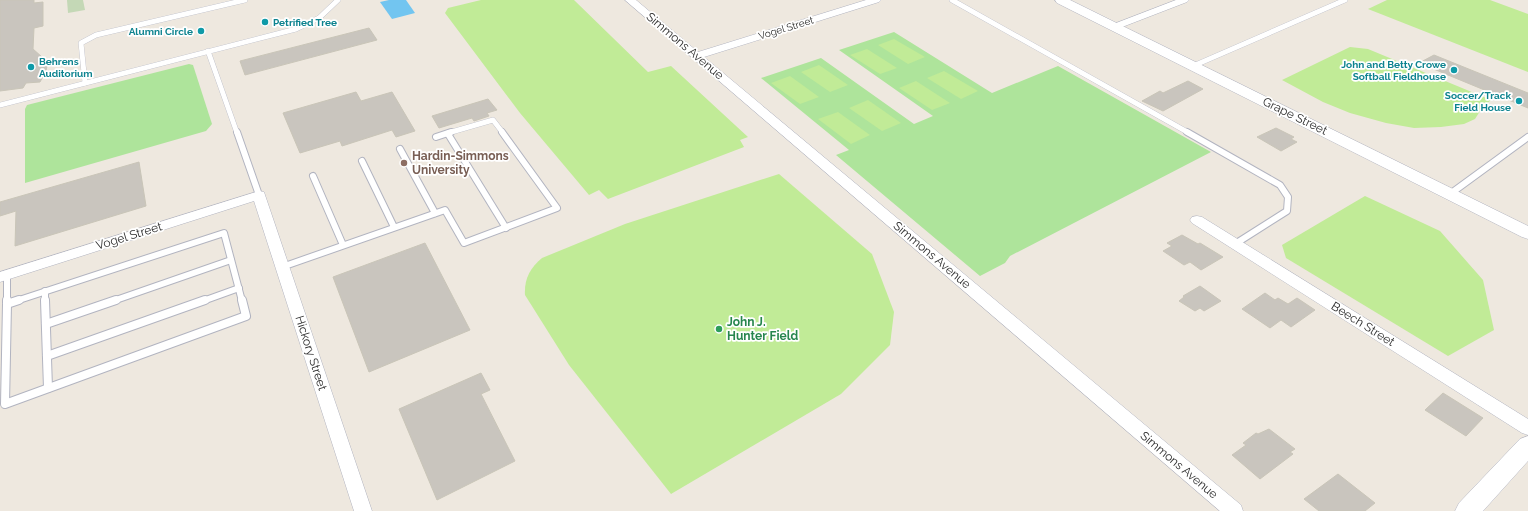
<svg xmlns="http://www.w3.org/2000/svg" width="1528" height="511" font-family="Raleway,sans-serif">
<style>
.green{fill:#aee49b}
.cemetery{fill:#c4d8b6}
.pitch{fill:#c1eb97}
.water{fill:#72c5f0}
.building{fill:#c9c5be;stroke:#c9c5b8}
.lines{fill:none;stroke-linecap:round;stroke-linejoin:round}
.service-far2-casing{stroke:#b2b4c0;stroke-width:5.5}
.service-far1-casing{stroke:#b2b4c0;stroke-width:8}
.service-casing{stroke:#b2b4c0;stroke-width:10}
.minor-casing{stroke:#b2b4c0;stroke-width:1}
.tertiary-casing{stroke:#b2b4c0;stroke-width:1}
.service-far2{stroke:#fff;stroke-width:5}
.service-far1{stroke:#fff;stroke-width:6}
.service{stroke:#fff;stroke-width:8}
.minor{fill:#fff;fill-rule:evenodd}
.tertiary{fill:#fff;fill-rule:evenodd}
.culture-dot{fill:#0f9aa8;stroke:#fff;stroke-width:1.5}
.education-dot{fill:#8d6e63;stroke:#fff;stroke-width:1.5}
.leisure-dot{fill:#2e9e5b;stroke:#fff;stroke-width:1.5}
.labels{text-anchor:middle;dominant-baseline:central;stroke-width:3.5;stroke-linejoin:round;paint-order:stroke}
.far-culture-label{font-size:10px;font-weight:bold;fill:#0d838f;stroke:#fff;text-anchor:end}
.far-street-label{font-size:10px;fill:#2c2c2c;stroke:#fff}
.street-label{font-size:12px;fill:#2c2c2c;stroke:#fff}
.education-label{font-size:12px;font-weight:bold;fill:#785e54;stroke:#fff;text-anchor:start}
.leisure-label{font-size:12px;font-weight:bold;fill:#27864d;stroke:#fff;text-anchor:start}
</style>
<rect width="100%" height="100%" fill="#eee8df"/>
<g class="green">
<path d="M 894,32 L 992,93 L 1058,66 L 1211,152 L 1010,256 L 1005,263 L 980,276 L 836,155 L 849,150 L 761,78 L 821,58 L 914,124 L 933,116 L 839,50 Z"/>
<path d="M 189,64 L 193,65 L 212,124 L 206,131 L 25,183 L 25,109 L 27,105 Z"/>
</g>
<path class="cemetery" d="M 67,0 L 83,0 L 85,10 L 68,13 Z"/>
<g class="pitch">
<path d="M 481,0 L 574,0 L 648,72 L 671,66 L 748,137 L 740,140 L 744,147 L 608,199 L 599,190 L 589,195 L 520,113 L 445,13 L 448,8 Z"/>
<path d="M 1387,0 L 1490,0 L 1528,14 L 1528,72 L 1368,9 Z"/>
<path d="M 894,39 L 925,57 L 908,64 L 878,45 Z"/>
<path d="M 1350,47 L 1368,49 L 1491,100 L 1482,108 L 1475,119 L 1464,124 L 1441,127 L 1414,128 L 1386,123 L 1350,113 L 1323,102 L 1282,80 Z"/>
<path d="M 867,49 L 897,68 L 880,74 L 850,55 Z"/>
<path d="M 819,65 L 848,85 L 830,92 L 801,72 Z"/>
<path d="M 944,71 L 978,91 L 961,99 L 927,78 Z"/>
<path d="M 790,76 L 819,97 L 800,104 L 771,83 Z"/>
<path d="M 916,81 L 950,103 L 932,110 L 899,88 Z"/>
<path d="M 868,100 L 901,123 L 882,131 L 849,108 Z"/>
<path d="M 838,112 L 870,135 L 851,144 L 818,119 Z"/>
<path d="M 779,174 L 872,254 L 894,312 L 890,345 L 841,394 L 671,494 L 569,365 L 525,295 C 524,279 530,268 542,258 L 625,224 Z"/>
<path d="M 1365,196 L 1440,231 L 1483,280 L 1494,330 L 1448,356 L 1286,258 L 1282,245 Z"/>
</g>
<path class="water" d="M 389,0 L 406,0 L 415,13 L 392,19 L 380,2 Z"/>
<g class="building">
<path d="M 0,0 L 34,0 L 34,3 L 43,2 L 43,26 L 34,28 L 33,49 L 42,57 L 47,66 L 46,71 L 40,82 L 26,83 L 23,88 L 0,91 Z"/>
<path d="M 369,28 L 377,40 L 245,75 L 240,61 Z"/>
<path d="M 1434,55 L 1528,93 L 1528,108 L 1419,63 Z"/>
<path d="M 1188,81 L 1203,89 L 1163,111 L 1142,101 L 1160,91 L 1163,93 Z"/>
<path d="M 356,92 L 361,101 L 392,92 L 415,131 L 396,137 L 392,130 L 342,146 L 340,141 L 300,153 L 283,113 Z"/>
<path d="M 488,99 L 497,110 L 487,113 L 489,116 L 474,121 L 472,118 L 439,128 L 432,116 Z"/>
<path d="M 1276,128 L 1294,137 L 1291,139 L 1297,142 L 1281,151 L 1257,137 Z"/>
<path d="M 139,162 L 146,206 L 15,246 L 16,211 L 0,216 L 0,202 Z"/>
<path d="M 1182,235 L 1198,244 L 1200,243 L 1223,257 L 1201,270 L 1190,262 L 1184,265 L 1163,251 L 1172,246 L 1167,243 Z"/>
<path d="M 425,243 L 470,330 L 369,372 L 333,277 Z"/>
<path d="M 1200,286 L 1221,301 L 1204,311 L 1200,308 L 1195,311 L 1179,301 L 1184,297 L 1183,296 Z"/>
<path d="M 1265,293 L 1275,300 L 1278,298 L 1288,304 L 1297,298 L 1315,310 L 1291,327 L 1281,320 L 1270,328 L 1242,309 Z"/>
<path d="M 481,373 L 490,390 L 481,394 L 515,461 L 437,500 L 399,409 Z"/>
<path d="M 1443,393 L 1483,418 L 1466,436 L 1425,410 Z"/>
<path d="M 1269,429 L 1295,449 L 1290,452 L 1293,454 L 1260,479 L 1232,455 L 1246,445 L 1243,443 L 1256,433 L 1258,434 Z"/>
<path d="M 1338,474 L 1375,503 L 1365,511 L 1319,511 L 1304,499 Z"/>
</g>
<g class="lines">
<g class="service-far2-casing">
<g id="service-far2">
<path d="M 952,0 L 1189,133"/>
<path d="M 208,51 L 237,133"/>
<path d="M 1193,66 L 1345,0"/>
<path d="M 85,83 L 81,43 L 96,35 L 245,0"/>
<path d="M 0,105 L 296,29 L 319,18 L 338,0"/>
<path d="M 448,133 L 493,120 L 503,133"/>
</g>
</g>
<g class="service-far1-casing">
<g id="service-far1">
<path d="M 237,132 L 259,195"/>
<path d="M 1187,132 L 1280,185 L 1288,197 L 1287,211 L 1235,244"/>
<path d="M 448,134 L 506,228"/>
<path d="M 436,137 L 451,132"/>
<path d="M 400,149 L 435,213"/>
<path d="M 362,161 L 394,227"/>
<path d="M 313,176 L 343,245"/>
<path d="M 1450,194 L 1528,137"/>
<path d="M 282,267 L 445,210 L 464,243 L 557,208 L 502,132"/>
<path d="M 45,291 L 45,301"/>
<path d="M 7,301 L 7,275"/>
<path d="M 16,301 L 224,233 L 242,301"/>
<path d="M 113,301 L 231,260"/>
<path d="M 203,301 L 239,288"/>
</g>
</g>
<g class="service-casing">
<g id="service">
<path d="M 45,300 L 48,388"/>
<path d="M 7,304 L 5,404 L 246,316 L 242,300"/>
<path d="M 7,304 L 7,300"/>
<path d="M 7,304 L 19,300"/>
<path d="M 46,324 L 116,300"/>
<path d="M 47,356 L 205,300"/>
</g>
</g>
<g class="minor-casing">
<g id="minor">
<path d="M 625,0 L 636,0 L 698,52 L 866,0 L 881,0 L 879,2 L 704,57 L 1241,505 L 1243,511 L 1220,511 Z"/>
<path d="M 1176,0 L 1189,0 L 1187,2 L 1117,29 L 1111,29 L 1109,27 L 1111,25 Z"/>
<path d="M 259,191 L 264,192 L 265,195 L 372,511 L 354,511 L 254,201 L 0,282 L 0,272 Z"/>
<path d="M 1197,216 L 1202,217 L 1528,419 L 1528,435 L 1522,433 L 1192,223 L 1190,220 L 1192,217 Z"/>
</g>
</g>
<g class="tertiary-casing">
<g id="tertiary">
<path d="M 1055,0 L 1070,0 L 1528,226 L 1528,239 L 1522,237 L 1057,3 Z"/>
<path d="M 1528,436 L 1528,461 L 1483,511 L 1455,511 L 1459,503 L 1520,439 Z"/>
</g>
</g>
<use href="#service-far2" class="service-far2"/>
<use href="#service-far1" class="service-far1"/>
<use href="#service" class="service"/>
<use href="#minor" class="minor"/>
<use href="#tertiary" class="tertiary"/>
</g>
<g class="culture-dot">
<circle cx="265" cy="22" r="4"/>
<circle cx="201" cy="31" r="4"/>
<circle cx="31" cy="67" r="4"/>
<circle cx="1454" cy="70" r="4"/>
<circle cx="1519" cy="101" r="4"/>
</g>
<circle class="education-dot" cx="404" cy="163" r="4"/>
<circle class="leisure-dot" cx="719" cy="329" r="4"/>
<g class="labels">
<g class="far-culture-label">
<text x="273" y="22" text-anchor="start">Petrified Tree</text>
<text x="193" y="31">Alumni Circle</text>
<text x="39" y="61" text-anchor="start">Behrens<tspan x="39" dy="12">Auditorium</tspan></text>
<text x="1446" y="64">John and Betty Crowe<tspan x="1446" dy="12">Softball Fieldhouse</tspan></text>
<text x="1511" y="95">Soccer/Track<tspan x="1511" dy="12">Field House</tspan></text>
</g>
<g class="far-street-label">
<text transform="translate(786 28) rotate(-17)">Vogel Street</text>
</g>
<g class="street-label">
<text transform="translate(685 46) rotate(40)">Simmons Avenue</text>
<text transform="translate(1295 116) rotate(26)">Grape Street</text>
<text transform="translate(129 236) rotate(-17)">Vogel Street</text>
<text transform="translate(932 255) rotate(40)">Simmons Avenue</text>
<text transform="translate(1363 324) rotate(32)">Beech Street</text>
<text transform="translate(311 353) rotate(72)">Hickory Street</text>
<text transform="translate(1179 465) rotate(40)">Simmons Avenue</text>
</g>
<g class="education-label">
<text x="412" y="156">Hardin-Simmons<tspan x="412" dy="14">University</tspan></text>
</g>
<g class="leisure-label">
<text x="727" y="322">John J.<tspan x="727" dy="14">Hunter Field</tspan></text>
</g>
</g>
</svg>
